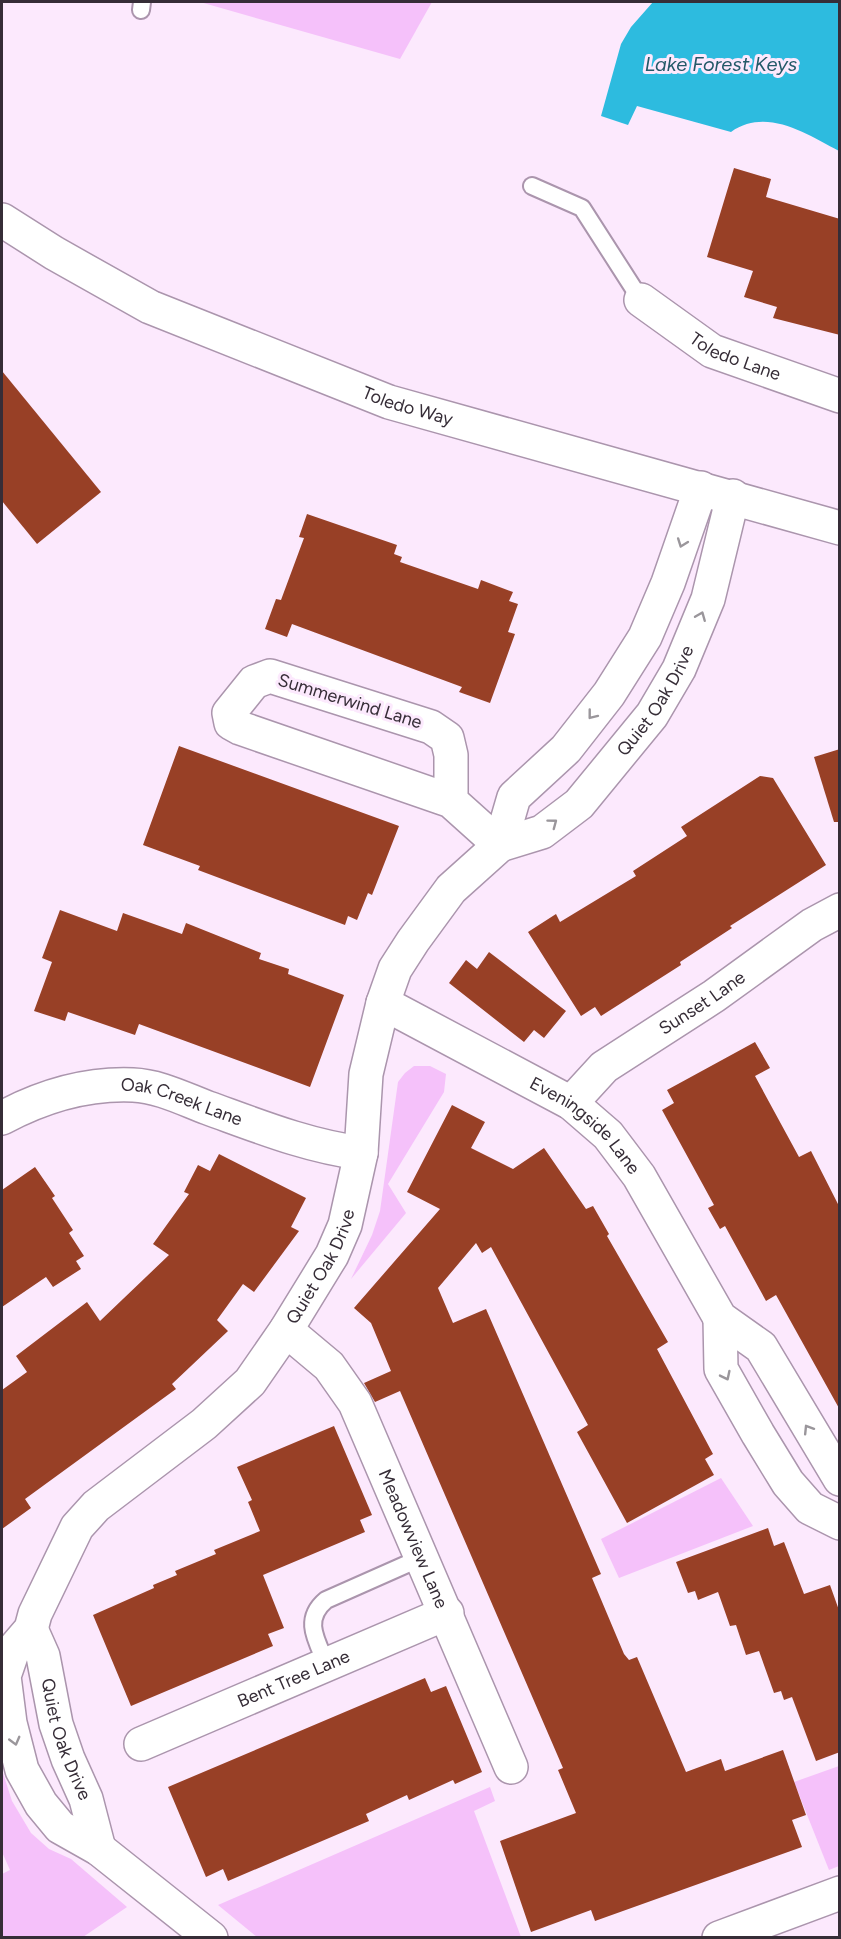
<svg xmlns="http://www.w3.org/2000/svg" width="841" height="1939" font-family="Figtree,sans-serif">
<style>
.green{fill:#f5c1fa}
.water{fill:#2dbbdf}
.building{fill:#984026}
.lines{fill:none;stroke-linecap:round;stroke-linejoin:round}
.service-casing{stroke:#ab95ad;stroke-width:20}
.minor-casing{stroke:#ab95ad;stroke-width:36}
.secondary-casing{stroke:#ab95ad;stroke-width:36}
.service{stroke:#fff;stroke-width:16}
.minor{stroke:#fff;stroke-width:33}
.secondary{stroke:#fff;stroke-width:33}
.oneway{stroke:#9a969b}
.labels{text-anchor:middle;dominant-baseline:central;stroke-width:6;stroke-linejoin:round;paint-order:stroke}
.street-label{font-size:18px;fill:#362d37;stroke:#fce9fd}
.water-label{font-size:20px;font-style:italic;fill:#235968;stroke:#fce9fd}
</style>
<rect width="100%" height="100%" fill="#fce9fd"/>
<g class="green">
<path d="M 200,2 L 432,2 L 400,59 Z"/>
<path d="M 414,1066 L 430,1066 L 446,1074 L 444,1092 L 388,1184 L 406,1213 L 351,1279 L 372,1235 L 380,1211 L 398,1082 L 405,1073 Z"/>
<path d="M 721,1478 L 753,1526 L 619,1578 L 601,1539 Z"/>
<path d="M 839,1766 L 839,1866 L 829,1870 L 794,1782 Z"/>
<path d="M 2,1770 L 12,1801 L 31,1833 L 49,1849 L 71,1859 L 127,1907 L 83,1937 L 2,1937 L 2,1874 L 10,1870 L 2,1852 Z"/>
<path d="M 490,1787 L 495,1801 L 474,1811 L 521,1937 L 257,1937 L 218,1905 Z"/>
</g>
<path class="water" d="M 653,2 L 839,2 L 839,151 C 806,134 767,107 731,132 L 637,106 L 628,125 L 601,116 L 621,44 L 631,27 Z"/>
<g class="building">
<path d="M 734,168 L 771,179 L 766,197 L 840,219 L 840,335 L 773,318 L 777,307 L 744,297 L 753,271 L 707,257 Z"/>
<path d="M 2,371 L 101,492 L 37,544 L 2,501 Z"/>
<path d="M 307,514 L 397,545 L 394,554 L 402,557 L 400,562 L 478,589 L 481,580 L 513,592 L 509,601 L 518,604 L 508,632 L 515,634 L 490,703 L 459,692 L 462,687 L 292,624 L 287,637 L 265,629 L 276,599 L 281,600 L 304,538 L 299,537 Z"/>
<path d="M 179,746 L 399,826 L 372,895 L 368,893 L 357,920 L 348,916 L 345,925 L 198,870 L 200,866 L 143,845 Z"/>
<path d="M 840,749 L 840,822 L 834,822 L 814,757 Z"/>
<path d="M 760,776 L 773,778 L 826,865 L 730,926 L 732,928 L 680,962 L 681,965 L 601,1016 L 595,1007 L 581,1016 L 528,932 L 556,914 L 560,922 L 636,876 L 633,871 L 687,836 L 681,827 Z"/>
<path d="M 60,910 L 117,931 L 123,913 L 182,934 L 186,923 L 261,953 L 259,959 L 289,969 L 288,974 L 344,995 L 310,1087 L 139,1024 L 135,1035 L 68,1012 L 65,1021 L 34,1011 L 52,962 L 42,958 Z"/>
<path d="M 489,952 L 566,1011 L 544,1038 L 534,1030 L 524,1042 L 449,983 L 466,960 L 477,969 Z"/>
<path d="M 755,1042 L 770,1068 L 755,1076 L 799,1157 L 811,1151 L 840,1208 L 840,1410 L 776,1295 L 766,1301 L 725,1226 L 720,1229 L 708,1208 L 714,1205 L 662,1110 L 674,1103 L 667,1090 Z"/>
<path d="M 452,1105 L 485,1122 L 471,1148 L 513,1169 L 544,1148 L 586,1209 L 593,1206 L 609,1234 L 607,1236 L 668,1342 L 657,1349 L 713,1454 L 705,1459 L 714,1475 L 627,1523 L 577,1432 L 588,1425 L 491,1247 L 482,1253 L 476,1243 L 438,1288 L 453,1323 L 486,1309 L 601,1574 L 592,1578 L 624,1654 L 629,1660 L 637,1657 L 686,1772 L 721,1759 L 725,1771 L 783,1750 L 806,1815 L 792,1820 L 802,1847 L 595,1921 L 591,1910 L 531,1932 L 500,1841 L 576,1813 L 558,1770 L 563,1768 L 400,1391 L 375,1402 L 364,1383 L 391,1371 L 371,1323 L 354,1308 L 440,1209 L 407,1192 Z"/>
<path d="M 219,1154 L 306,1198 L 291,1227 L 299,1231 L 254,1292 L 243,1284 L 217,1320 L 228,1331 L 172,1384 L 176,1389 L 25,1499 L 31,1508 L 2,1529 L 2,1390 L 27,1372 L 16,1356 L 87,1302 L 100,1321 L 169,1255 L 153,1244 L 189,1194 L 184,1192 L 198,1165 L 210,1171 Z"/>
<path d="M 35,1167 L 55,1196 L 52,1198 L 73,1230 L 69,1233 L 84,1256 L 76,1261 L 81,1269 L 53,1287 L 46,1277 L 2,1307 L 2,1190 Z"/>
<path d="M 334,1426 L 372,1515 L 360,1520 L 365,1532 L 263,1575 L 284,1628 L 268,1634 L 273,1646 L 131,1706 L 93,1615 L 154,1588 L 153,1585 L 177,1575 L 175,1571 L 216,1554 L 214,1550 L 260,1531 L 248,1502 L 252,1500 L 237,1467 Z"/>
<path d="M 768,1528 L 774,1546 L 784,1542 L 804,1594 L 830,1585 L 840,1613 L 840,1752 L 816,1761 L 792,1697 L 784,1700 L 781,1691 L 774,1693 L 759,1651 L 746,1655 L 736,1625 L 730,1626 L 718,1592 L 698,1600 L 695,1591 L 688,1593 L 676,1562 Z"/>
<path d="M 425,1678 L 431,1692 L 446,1686 L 482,1772 L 455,1784 L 453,1780 L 409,1800 L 407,1795 L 366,1814 L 369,1821 L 228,1881 L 223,1869 L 206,1877 L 168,1787 Z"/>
</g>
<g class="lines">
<g class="service-casing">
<g id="service">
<path d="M 141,10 L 142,2"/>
<path d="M 532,186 L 582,208 L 641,300"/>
<path d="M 327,1665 C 317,1641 302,1620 326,1600 L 423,1557"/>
</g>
</g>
<g class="minor-casing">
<g id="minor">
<path id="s1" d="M 641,300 L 712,351 L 840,396"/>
<path d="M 451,801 L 451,755 L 447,738 L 431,727 L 270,676 L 254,682 L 229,713 L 231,723 L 240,728 L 451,801 L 500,845"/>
<path d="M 500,845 L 514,797 L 566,749 L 609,694 L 645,637 L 668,583 L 701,488"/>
<path id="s2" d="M 383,1003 L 571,1103 L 608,1135 L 639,1176 L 720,1318 L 761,1347 L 840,1479"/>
<path id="s3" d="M 571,1103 L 604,1067 L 714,996 L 812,925 L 840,910"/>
<path id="s4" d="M 2,1118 C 43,1096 86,1083 133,1085 C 159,1086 184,1099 208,1108 C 258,1126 307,1146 361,1153"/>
<path d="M 720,1318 L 721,1369 L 758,1434 L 788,1483 L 810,1508 L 840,1523"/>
<path id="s5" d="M 286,1330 L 329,1366 L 355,1403 L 511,1767"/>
<path id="s6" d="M 31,1629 L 43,1656 L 56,1724 L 68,1759 L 86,1799 L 99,1849"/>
<path id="s7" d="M 141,1744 L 447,1613"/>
<path id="s8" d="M 211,1938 L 99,1849 L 60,1827 L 41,1804 L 22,1770 L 10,1723 L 4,1676 L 13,1650 L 31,1629 L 35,1614 L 77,1527 L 96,1506 L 204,1424 L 250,1382 L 286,1330 L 332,1255 L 345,1225 L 361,1153 L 366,1074 L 383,1003 L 395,969 L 413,941 L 451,889 L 500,845 L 542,832 L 579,804 L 652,715 L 679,669 L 708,599 L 733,496"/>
<path d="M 719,1938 L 840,1893"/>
</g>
</g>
<g class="secondary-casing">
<g id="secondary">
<path id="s9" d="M 2,220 L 54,253 L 150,307 L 389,402 L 840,528"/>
</g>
</g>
<use href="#service" class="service"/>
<use href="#minor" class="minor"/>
<use href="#secondary" class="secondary"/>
</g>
<defs><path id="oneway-chevron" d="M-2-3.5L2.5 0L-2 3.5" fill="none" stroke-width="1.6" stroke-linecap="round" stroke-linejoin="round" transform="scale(1.5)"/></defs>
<g class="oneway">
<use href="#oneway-chevron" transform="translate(682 543) rotate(110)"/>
<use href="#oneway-chevron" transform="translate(701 616) rotate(-68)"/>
<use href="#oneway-chevron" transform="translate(592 715) rotate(128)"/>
<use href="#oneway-chevron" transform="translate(553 823) rotate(-37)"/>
<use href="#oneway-chevron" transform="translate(726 1376) rotate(64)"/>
<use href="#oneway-chevron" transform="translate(808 1429) rotate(-122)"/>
<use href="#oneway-chevron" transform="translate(15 1741) rotate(75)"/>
</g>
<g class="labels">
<g class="street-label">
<text stroke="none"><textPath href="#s1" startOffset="111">Toledo Lane</textPath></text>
<text stroke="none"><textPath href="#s9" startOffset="448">Toledo Way</textPath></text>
<text stroke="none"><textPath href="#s8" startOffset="1575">Quiet Oak Drive</textPath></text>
<text transform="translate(350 701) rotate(17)">Summerwind Lane</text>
<text stroke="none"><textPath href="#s3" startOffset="166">Sunset Lane</textPath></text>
<text stroke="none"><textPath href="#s4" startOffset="188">Oak Creek Lane</textPath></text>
<text stroke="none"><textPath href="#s2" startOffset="238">Eveningside Lane</textPath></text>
<text stroke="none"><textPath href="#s8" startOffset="882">Quiet Oak Drive</textPath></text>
<text stroke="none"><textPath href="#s5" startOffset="249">Meadowview Lane</textPath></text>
<text stroke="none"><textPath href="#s7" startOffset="166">Bent Tree Lane</textPath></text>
<text stroke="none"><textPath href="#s6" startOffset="116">Quiet Oak Drive</textPath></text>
</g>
<g class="water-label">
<text x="721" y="64">Lake Forest Keys</text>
</g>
</g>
<rect width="841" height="1939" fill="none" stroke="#362d37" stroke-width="6"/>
</svg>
